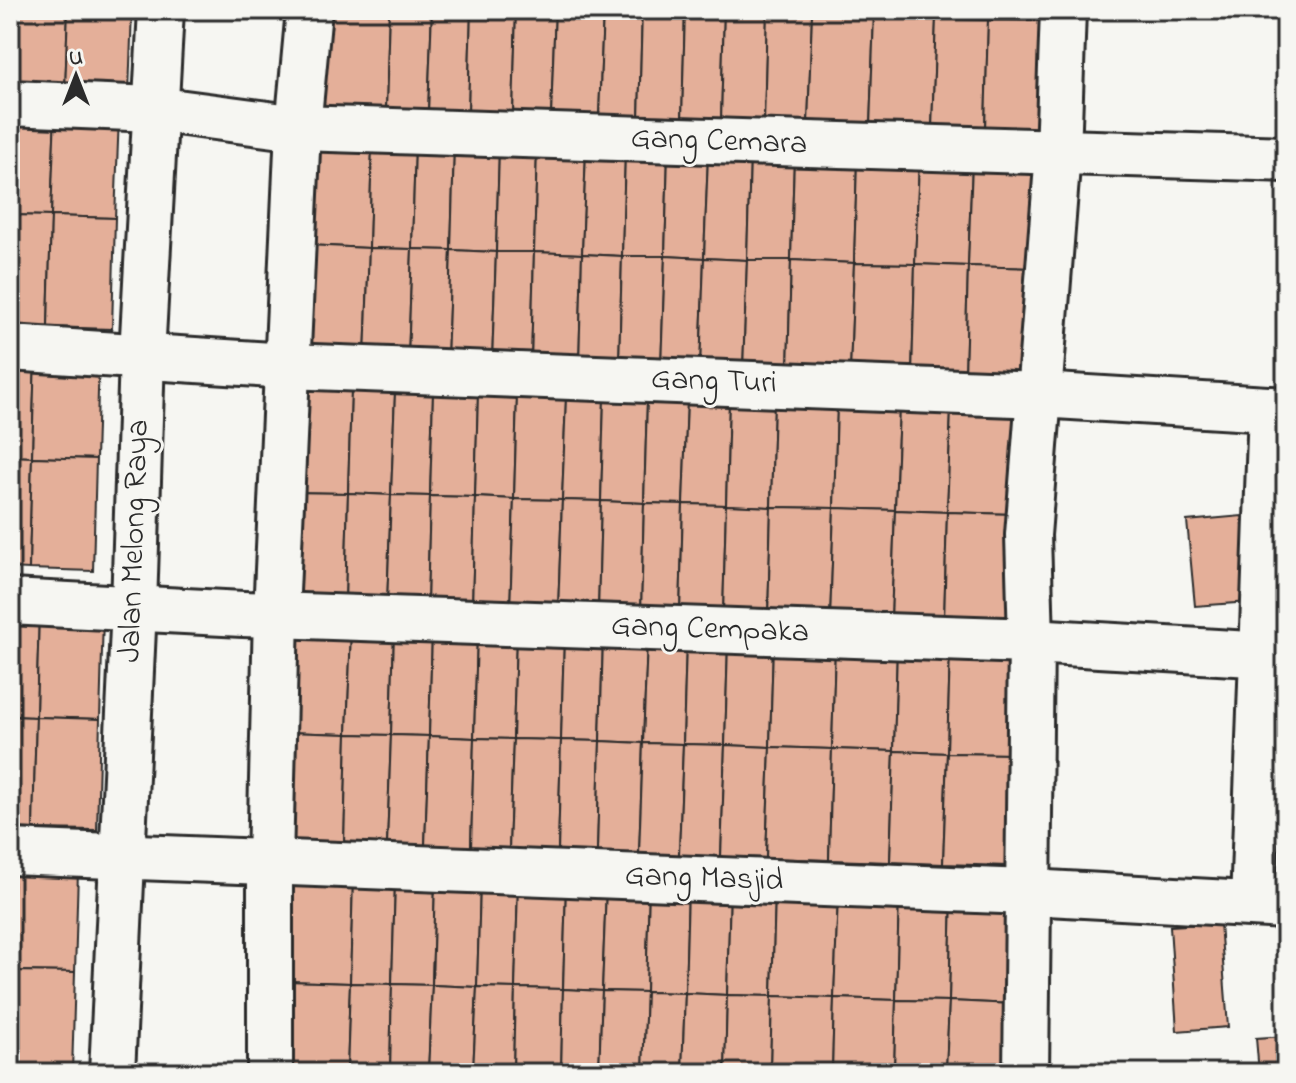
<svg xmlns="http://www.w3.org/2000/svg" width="1296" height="1083" font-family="'Indie Flower',sans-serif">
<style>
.building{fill:#e4af99;stroke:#2b2b2b;stroke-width:2}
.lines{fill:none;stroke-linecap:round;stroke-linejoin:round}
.minor-casing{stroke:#2b2b2b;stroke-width:50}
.major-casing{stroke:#2b2b2b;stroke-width:50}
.minor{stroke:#f6f6f2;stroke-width:44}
.major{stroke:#f6f6f2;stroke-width:44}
.labels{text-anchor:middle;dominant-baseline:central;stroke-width:6;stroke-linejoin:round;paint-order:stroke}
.street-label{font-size:32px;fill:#2b2b2b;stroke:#f6f6f2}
</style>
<rect width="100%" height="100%" fill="#f6f6f2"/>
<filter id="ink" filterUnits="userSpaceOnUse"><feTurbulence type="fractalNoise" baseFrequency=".0125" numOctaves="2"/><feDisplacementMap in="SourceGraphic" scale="16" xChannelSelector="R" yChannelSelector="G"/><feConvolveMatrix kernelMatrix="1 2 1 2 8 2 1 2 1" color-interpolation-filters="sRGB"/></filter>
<g filter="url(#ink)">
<g class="building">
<path d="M 10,10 L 15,10 L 13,89 L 10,89 Z"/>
<path d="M 15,10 L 68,10 L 65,91 L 13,89 Z"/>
<path d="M 68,10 L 132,10 L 129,93 L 65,91 Z"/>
<path d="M 326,10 L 389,10 L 386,112 L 323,110 Z"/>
<path d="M 389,10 L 432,10 L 428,113 L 386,112 Z"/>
<path d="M 432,10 L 471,10 L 468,114 L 428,113 Z"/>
<path d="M 471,10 L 516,10 L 513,116 L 468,114 Z"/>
<path d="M 516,10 L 555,10 L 551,117 L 513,116 Z"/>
<path d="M 555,10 L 603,10 L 599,118 L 551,117 Z"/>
<path d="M 603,10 L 642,10 L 639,120 L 599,118 Z"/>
<path d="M 642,10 L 685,10 L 682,121 L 639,120 Z"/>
<path d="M 685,10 L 724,11 L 721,122 L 682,121 Z"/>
<path d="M 724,10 L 767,10 L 767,12 Z"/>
<path d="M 767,10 L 812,10 L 812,14 L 767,12 Z"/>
<path d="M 812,10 L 875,10 L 874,15 L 812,14 Z"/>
<path d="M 875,10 L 936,10 L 936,18 L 874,15 Z"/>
<path d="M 936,10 L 989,10 L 988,20 L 936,18 Z"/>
<path d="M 989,10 L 1053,10 L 1053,21 L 988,20 Z"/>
<path d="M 724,11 L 767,12 L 764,124 L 721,122 Z"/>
<path d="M 767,12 L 812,14 L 808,125 L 764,124 Z"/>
<path d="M 812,14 L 874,15 L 870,127 L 808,125 Z"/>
<path d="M 874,15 L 936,18 L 932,129 L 870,127 Z"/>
<path d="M 936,18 L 988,20 L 985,130 L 932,129 Z"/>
<path d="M 988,20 L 1053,21 L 1049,133 L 985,130 Z"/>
<path d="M 10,112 L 55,113 L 51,216 L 10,215 Z"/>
<path d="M 55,113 L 119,116 L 115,218 L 51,216 Z"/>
<path d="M 309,143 L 372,146 L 369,248 L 306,245 Z"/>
<path d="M 372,146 L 415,147 L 412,249 L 369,248 Z"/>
<path d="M 415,147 L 454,148 L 451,250 L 412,249 Z"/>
<path d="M 454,148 L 499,150 L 496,252 L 451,250 Z"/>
<path d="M 499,150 L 537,150 L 534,252 L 496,252 Z"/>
<path d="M 537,150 L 586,152 L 582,254 L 534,252 Z"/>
<path d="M 586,152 L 625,154 L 622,256 L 582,254 Z"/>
<path d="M 625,154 L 668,154 L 665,256 L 622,256 Z"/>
<path d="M 668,154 L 708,156 L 704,258 L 665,256 Z"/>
<path d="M 708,156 L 750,157 L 747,260 L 704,258 Z"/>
<path d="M 750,157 L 794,158 L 791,260 L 747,260 Z"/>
<path d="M 794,158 L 857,161 L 854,263 L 791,260 Z"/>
<path d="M 857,161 L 919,162 L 915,264 L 854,263 Z"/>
<path d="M 919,162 L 972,164 L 968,266 L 915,264 Z"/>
<path d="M 972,164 L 1036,166 L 1032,268 L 968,266 Z"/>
<path d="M 10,215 L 51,216 L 48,327 L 10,326 Z"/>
<path d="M 51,216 L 115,218 L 112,329 L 48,327 Z"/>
<path d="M 306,245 L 369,248 L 365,359 L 302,357 Z"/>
<path d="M 369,248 L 412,249 L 408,360 L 365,359 Z"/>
<path d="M 412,249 L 451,250 L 447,362 L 408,360 Z"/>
<path d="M 451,250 L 496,252 L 492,362 L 447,362 Z"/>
<path d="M 496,252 L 534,252 L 531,364 L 492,362 Z"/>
<path d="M 534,252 L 582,254 L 579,366 L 531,364 Z"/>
<path d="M 582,254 L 622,256 L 619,366 L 579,366 Z"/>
<path d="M 622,256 L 665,256 L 661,368 L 619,366 Z"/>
<path d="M 665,256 L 704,258 L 700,370 L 661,368 Z"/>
<path d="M 704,258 L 747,260 L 743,370 L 700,370 Z"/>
<path d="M 747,260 L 791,260 L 788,372 L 743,370 Z"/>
<path d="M 791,260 L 854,263 L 850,374 L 788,372 Z"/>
<path d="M 854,263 L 915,264 L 912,376 L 850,374 Z"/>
<path d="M 915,264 L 968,266 L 965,378 L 912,376 Z"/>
<path d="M 968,266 L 1032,268 L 1029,379 L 965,378 Z"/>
<path d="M 10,354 L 35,355 L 32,457 L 10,456 Z"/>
<path d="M 35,355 L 99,358 L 96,459 L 32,457 Z"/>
<path d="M 289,390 L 351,391 L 348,493 L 286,492 Z"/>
<path d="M 351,391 L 395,393 L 391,495 L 348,493 Z"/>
<path d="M 395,393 L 433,394 L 430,496 L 391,495 Z"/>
<path d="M 433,394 L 478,395 L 475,497 L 430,496 Z"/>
<path d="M 478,395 L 517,396 L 514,499 L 475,497 Z"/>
<path d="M 517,396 L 566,398 L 562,500 L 514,499 Z"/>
<path d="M 566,398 L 604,399 L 601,501 L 562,500 Z"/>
<path d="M 604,399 L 647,401 L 644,503 L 601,501 Z"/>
<path d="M 647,401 L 687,402 L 683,504 L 644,503 Z"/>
<path d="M 687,402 L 729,403 L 726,505 L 683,504 Z"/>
<path d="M 729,403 L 774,404 L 771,507 L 726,505 Z"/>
<path d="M 774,404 L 837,406 L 834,508 L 771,507 Z"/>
<path d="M 837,406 L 899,408 L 895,510 L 834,508 Z"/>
<path d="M 899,408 L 951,410 L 947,512 L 895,510 Z"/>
<path d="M 951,410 L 1015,412 L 1012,514 L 947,512 Z"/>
<path d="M 10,456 L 32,457 L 29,569 L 10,568 Z"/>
<path d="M 32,457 L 96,459 L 93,571 L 29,569 Z"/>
<path d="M 286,492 L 348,493 L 345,605 L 282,602 Z"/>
<path d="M 348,493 L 391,495 L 387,606 L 345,605 Z"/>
<path d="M 391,495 L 430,496 L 427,607 L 387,606 Z"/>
<path d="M 430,496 L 475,497 L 472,609 L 427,607 Z"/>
<path d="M 475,497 L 514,499 L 510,610 L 472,609 Z"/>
<path d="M 514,499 L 562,500 L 558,611 L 510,610 Z"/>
<path d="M 562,500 L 601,501 L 598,613 L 558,611 Z"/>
<path d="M 601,501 L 644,503 L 641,614 L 598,613 Z"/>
<path d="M 644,503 L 683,504 L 680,615 L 641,614 Z"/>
<path d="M 683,504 L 726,505 L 723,616 L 680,615 Z"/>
<path d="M 726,505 L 771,507 L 768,618 L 723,616 Z"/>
<path d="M 771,507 L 834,508 L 830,620 L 768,618 Z"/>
<path d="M 834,508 L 895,510 L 891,622 L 830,620 Z"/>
<path d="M 895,510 L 947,512 L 944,623 L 891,622 Z"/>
<path d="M 947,512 L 1012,514 L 1008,626 L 944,623 Z"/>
<path d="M 1242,516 L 1250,602 L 1195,606 L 1187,521 Z"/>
<path d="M 10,614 L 39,615 L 36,717 L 10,716 Z"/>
<path d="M 39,615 L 103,617 L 100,719 L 36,717 Z"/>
<path d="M 288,630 L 351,632 L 347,734 L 285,732 Z"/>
<path d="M 351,632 L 394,633 L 391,735 L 347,734 Z"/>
<path d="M 394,633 L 432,634 L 429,736 L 391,735 Z"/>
<path d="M 432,634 L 477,635 L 474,738 L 429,736 Z"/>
<path d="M 477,635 L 516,637 L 513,739 L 474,738 Z"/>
<path d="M 516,637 L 564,639 L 561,740 L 513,739 Z"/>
<path d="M 564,639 L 603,639 L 600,741 L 561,740 Z"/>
<path d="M 603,639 L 647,641 L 643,743 L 600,741 Z"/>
<path d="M 647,641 L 686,643 L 683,744 L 643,743 Z"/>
<path d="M 686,643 L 728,643 L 725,745 L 683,744 Z"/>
<path d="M 728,643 L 773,645 L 770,747 L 725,745 Z"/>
<path d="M 773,645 L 835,647 L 832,749 L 770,747 Z"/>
<path d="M 835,647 L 897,649 L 894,751 L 832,749 Z"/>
<path d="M 897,649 L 950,651 L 947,753 L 894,751 Z"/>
<path d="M 950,651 L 1014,652 L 1011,754 L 947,753 Z"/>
<path d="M 10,716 L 36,717 L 33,829 L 10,828 Z"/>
<path d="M 36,717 L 100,719 L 97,830 L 33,829 Z"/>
<path d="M 285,732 L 347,734 L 344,845 L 281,843 Z"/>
<path d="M 347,734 L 391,735 L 387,846 L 344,845 Z"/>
<path d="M 391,735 L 429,736 L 425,846 L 387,846 Z"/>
<path d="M 429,736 L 474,738 L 471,849 L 425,846 Z"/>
<path d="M 474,738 L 513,739 L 509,850 L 471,849 Z"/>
<path d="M 513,739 L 561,740 L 558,852 L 509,850 Z"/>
<path d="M 561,740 L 600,741 L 597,853 L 558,852 Z"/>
<path d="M 600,741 L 643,743 L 639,854 L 597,853 Z"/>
<path d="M 643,743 L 683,744 L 679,855 L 639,854 Z"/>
<path d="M 683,744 L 725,745 L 721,857 L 679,855 Z"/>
<path d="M 725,745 L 770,747 L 766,858 L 721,857 Z"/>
<path d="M 770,747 L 832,749 L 829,860 L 766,858 Z"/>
<path d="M 832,749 L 894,751 L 890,862 L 829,860 Z"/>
<path d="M 894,751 L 947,753 L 943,864 L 890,862 Z"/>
<path d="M 947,753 L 1011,754 L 1008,866 L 943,864 Z"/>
<path d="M 10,868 L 14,868 L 10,971 Z"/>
<path d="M 14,868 L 78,871 L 75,972 L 10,971 Z"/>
<path d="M 290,879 L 353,881 L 350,983 L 286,981 Z"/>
<path d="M 353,881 L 395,883 L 392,984 L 350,983 Z"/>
<path d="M 395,883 L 435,883 L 432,985 L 392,984 Z"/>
<path d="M 435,883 L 480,885 L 477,987 L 432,985 Z"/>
<path d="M 480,885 L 518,886 L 515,988 L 477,987 Z"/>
<path d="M 518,886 L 566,887 L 563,989 L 515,988 Z"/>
<path d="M 566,887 L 606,889 L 602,991 L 563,989 Z"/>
<path d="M 606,889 L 649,890 L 646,992 L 602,991 Z"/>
<path d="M 649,890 L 688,891 L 685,993 L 646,992 Z"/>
<path d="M 688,891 L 730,892 L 727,995 L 685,993 Z"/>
<path d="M 730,892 L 775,894 L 772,996 L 727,995 Z"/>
<path d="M 775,894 L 838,896 L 834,998 L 772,996 Z"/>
<path d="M 838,896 L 899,898 L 896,1000 L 834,998 Z"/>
<path d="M 899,898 L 952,899 L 949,1001 L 896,1000 Z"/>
<path d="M 952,899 L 1016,902 L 1013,1004 L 949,1001 Z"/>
<path d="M 1220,923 L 1228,1027 L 1177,1031 L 1170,926 Z"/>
<path d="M 10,971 L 75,972 L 72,1073 L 10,1073 Z"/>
<path d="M 286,981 L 350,983 L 347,1073 L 284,1073 Z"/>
<path d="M 350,983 L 392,984 L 390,1073 L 347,1073 Z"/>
<path d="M 392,984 L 432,985 L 428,1073 L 390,1073 Z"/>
<path d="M 432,985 L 477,987 L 473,1073 L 428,1073 Z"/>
<path d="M 477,987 L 515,988 L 513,1073 L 473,1073 Z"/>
<path d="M 515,988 L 563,989 L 561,1073 L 513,1073 Z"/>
<path d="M 563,989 L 602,991 L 599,1073 L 561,1073 Z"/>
<path d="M 602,991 L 646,992 L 643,1073 L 599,1073 Z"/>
<path d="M 646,992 L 685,993 L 682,1073 L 643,1073 Z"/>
<path d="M 685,993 L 727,995 L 725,1073 L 682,1073 Z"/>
<path d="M 727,995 L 772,996 L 770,1073 L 725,1073 Z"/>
<path d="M 772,996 L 834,998 L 832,1073 L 770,1073 Z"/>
<path d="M 834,998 L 896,1000 L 894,1073 L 832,1073 Z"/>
<path d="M 896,1000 L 949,1001 L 946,1073 L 894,1073 Z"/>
<path d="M 949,1001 L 1013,1004 L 1011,1073 L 946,1073 Z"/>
<path d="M 1286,1036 L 1286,1073 L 1259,1073 L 1256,1038 Z"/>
</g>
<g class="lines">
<g class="minor-casing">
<g id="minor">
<path d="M 10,103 L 154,109 L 298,128 L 1286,159"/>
<path d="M 10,348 L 288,366 L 1039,395 L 1286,410"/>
<path d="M 10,602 L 243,614 L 1031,641 L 1286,656"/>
<path d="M 10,852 L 1029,892 L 1286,906"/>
<path d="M 1253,904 L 1271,409"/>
<path d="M 270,1073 L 270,862 L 276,614 L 298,128 L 309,10"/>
<path d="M 1026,1073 L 1031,641 L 1028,535 L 1058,153 L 1063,10"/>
</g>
</g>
<g class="major-casing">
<path id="major" d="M 112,1073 L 134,607 L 142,355 L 161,10"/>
</g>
<use href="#minor" class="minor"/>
<use href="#major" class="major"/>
</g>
</g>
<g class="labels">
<g class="street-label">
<text transform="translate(719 142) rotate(2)">Gang Cemara</text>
<text transform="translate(714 382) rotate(2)">Gang Turi</text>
<text transform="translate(135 541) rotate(-88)">Jalan Melong Raya</text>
<text transform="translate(710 630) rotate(2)">Gang Cempaka</text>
<text transform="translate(704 879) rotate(2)">Gang Masjid</text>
</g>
</g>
<rect width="1296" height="1083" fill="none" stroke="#f6f6f2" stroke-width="40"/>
<rect x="20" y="20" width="1256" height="1043" fill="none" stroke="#2b2b2b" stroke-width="3" filter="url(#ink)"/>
<g transform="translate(76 76)" stroke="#f6f6f2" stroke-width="6" paint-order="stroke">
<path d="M0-6L14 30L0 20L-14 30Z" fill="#2b2b2b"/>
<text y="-12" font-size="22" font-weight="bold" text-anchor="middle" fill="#2b2b2b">U</text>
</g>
</svg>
